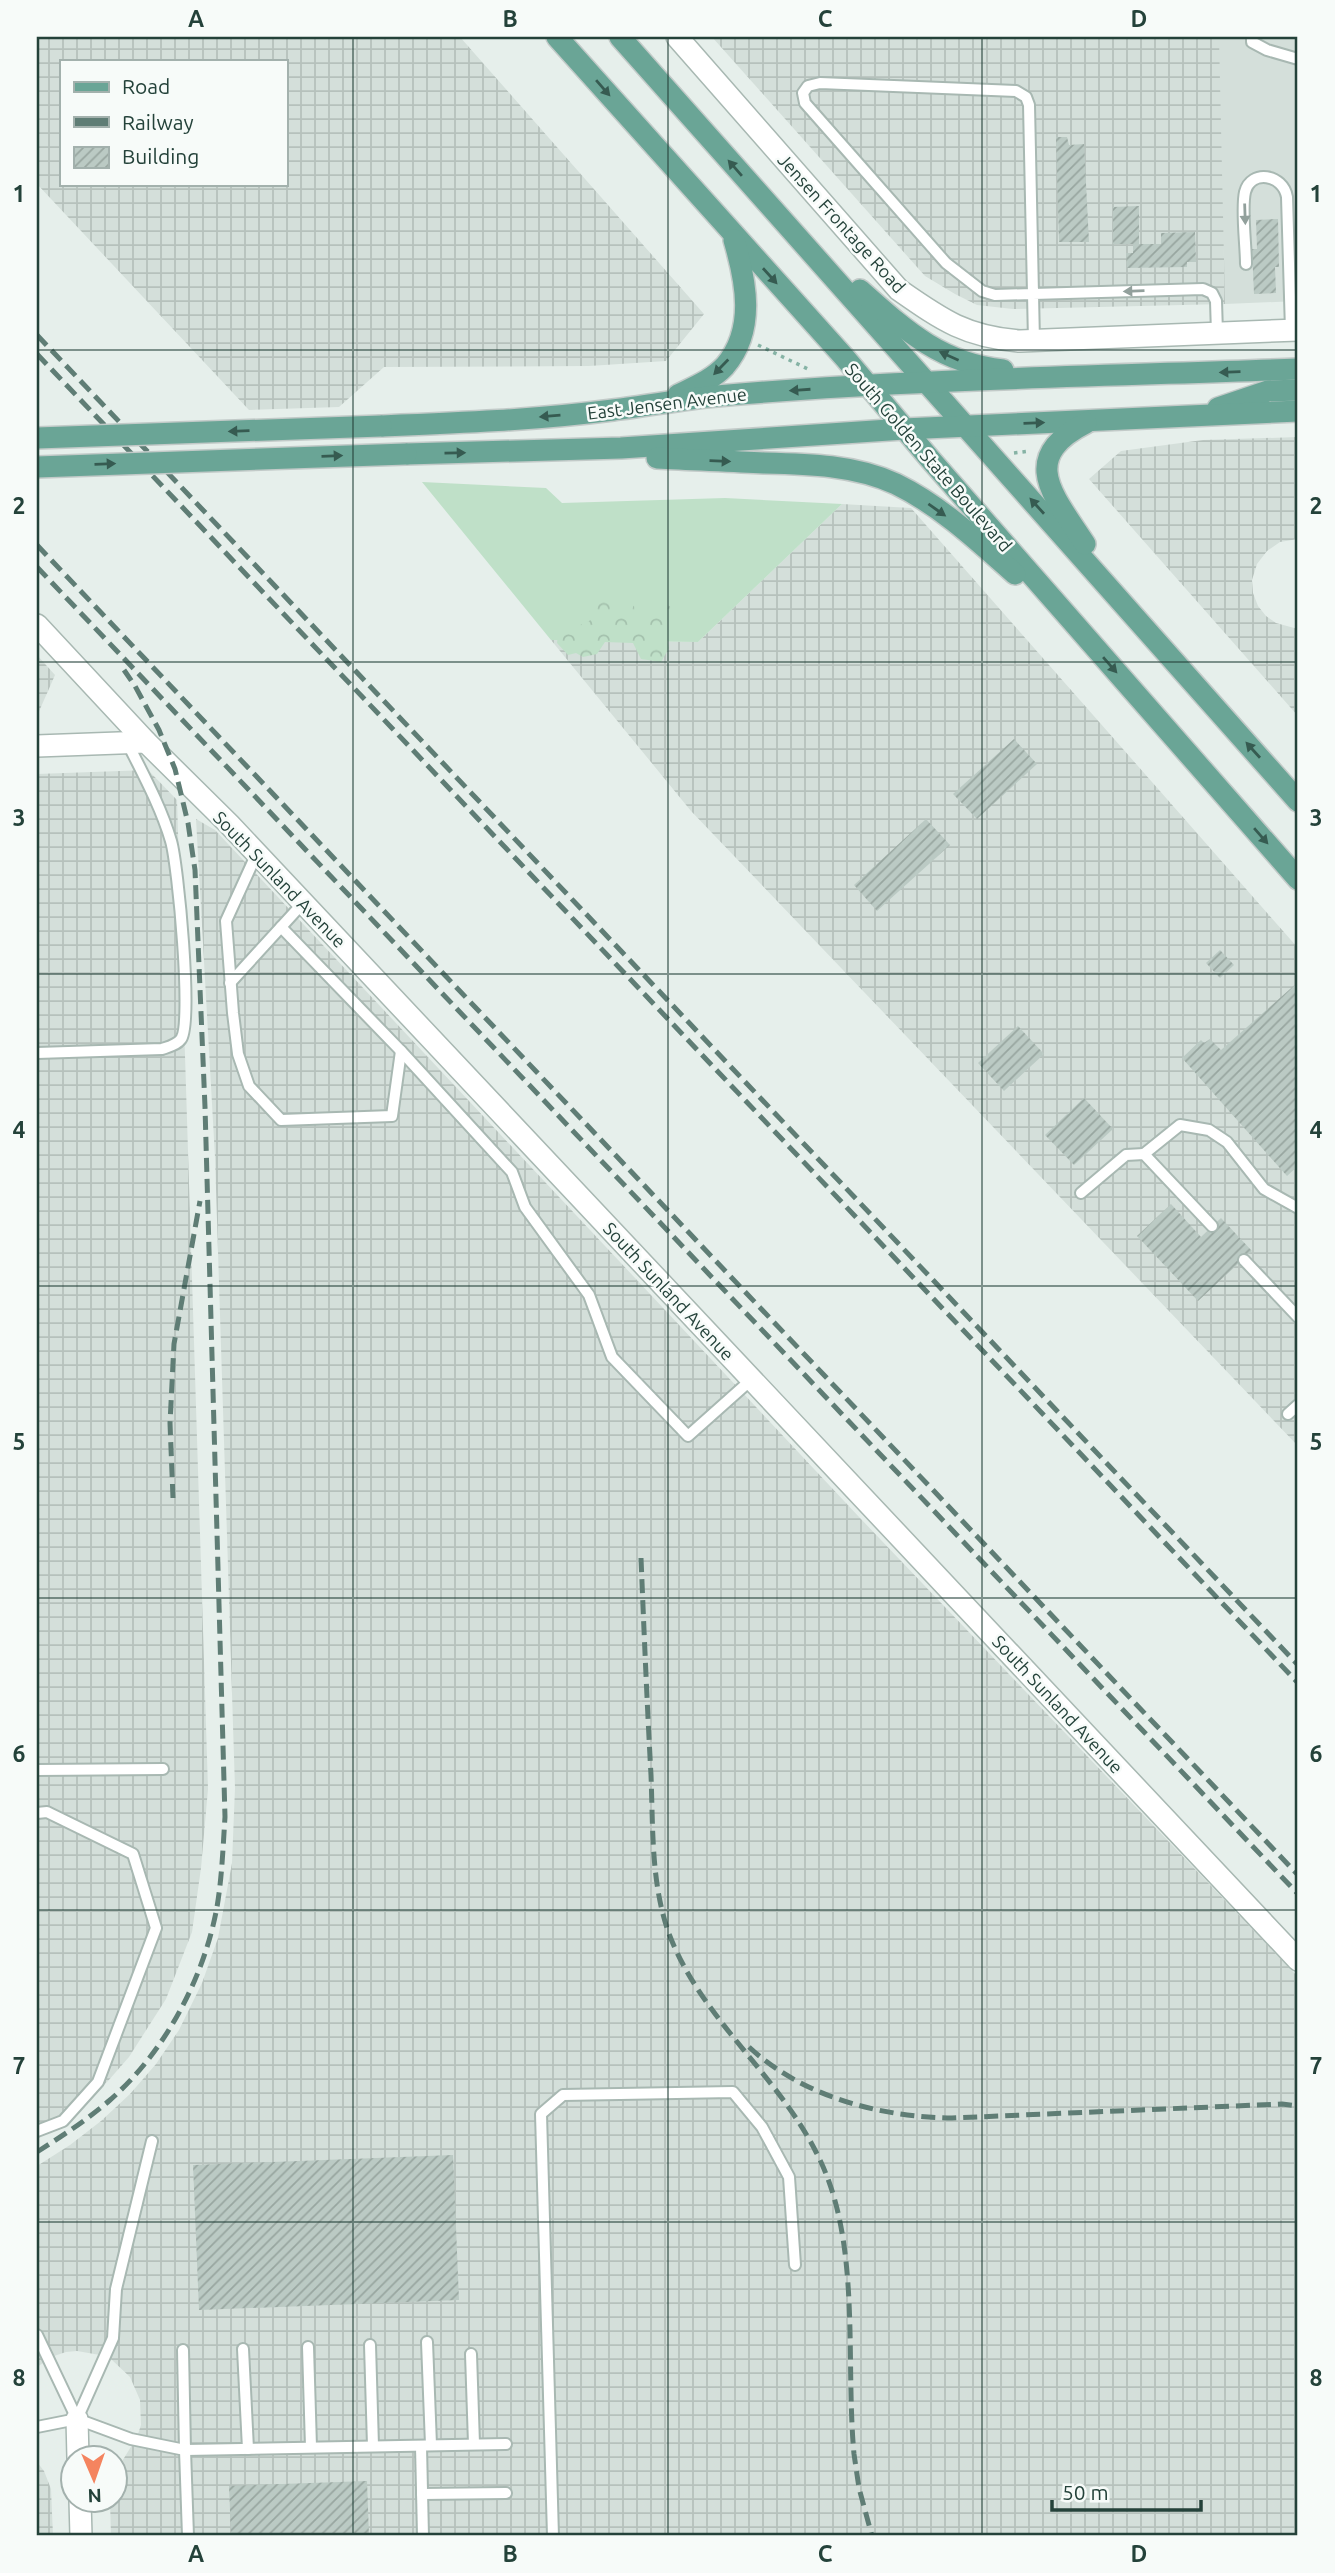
<svg xmlns="http://www.w3.org/2000/svg" width="1335" height="2573" font-family="Ubuntu,sans-serif">
<style>
.built{fill:#d4dfda}
.industrial{fill:url(#industrial-grid);fill-rule:evenodd}
.grass{fill:#bfe0c8}
.forest{fill:url(#forest-crowns)}
.building{fill:url(#building-hatch)}
.lines{fill:none;stroke-linecap:round;stroke-linejoin:round}
.service-casing{stroke:#a8b8b2;stroke-width:14}
.minor-casing{stroke:#a8b8b2;stroke-width:24}
.primary-casing{stroke:#c2cac8;stroke-width:24}
.path{stroke:#86b3a5;stroke-width:3.5;stroke-dasharray:3.5 5;stroke-linecap:butt}
.service{stroke:#fff;stroke-width:10}
.minor{stroke:#fff;stroke-width:21}
.primary{stroke:#6aa596;stroke-width:21}
.rail{stroke:#5f7d75;stroke-width:5;stroke-dasharray:14 7;stroke-linecap:butt}
.primary-bridge-casing{stroke:#c2cac8;stroke-width:24;stroke-linecap:butt}
.primary-bridge{stroke:#6aa596;stroke-width:21}
.oneway{fill:#365b51}
.oneway2{fill:#92a09c}
.grid{fill:none;stroke:#24423a;stroke-width:2;stroke-opacity:0.55}
.labels{text-anchor:middle;dominant-baseline:central;stroke-width:5;stroke-linejoin:round;paint-order:stroke}
.street-label{font-size:18px;fill:#24423a;stroke:#f7fbf9}
.neatline{fill:none;stroke:#24423a;stroke-width:2.5}
.grid-label{font-size:23px;text-anchor:middle;font-weight:bold;fill:#24423a}
</style>
<defs>
<pattern id="industrial-grid" width="8" height="8" patternUnits="userSpaceOnUse" patternTransform="scale(1.75)"><rect width="8" height="8" fill="#d4dfda"/><path d="M0 4h8M4 0v8" fill="none" stroke="#b6c1bc"/></pattern>
<pattern id="forest-crowns" width="20" height="18" patternUnits="userSpaceOnUse" patternTransform="scale(1.75)"><rect width="20" height="18" fill="#bfe0c8"/><path d="M2 6a3 3 0 1 1 6 0M12 15a3 3 0 1 1 6 0" fill="none" stroke="#a4c1ad"/></pattern>
<pattern id="building-hatch" width="6" height="6" patternUnits="userSpaceOnUse" patternTransform="scale(1.75)"><rect width="6" height="6" fill="#bbcac4"/><path d="M-1 1l2-2M0 6l6-6M5 7l2-2" fill="none" stroke="#98a6a0"/></pattern>
</defs>
<rect width="100%" height="100%" fill="#e6efeb"/>
<path class="built" d="M 1216,37 L 1298,37 L 1298,301 L 1225,304 Z"/>
<g class="industrial">
<path d="M 37,37 L 460,37 L 704,314 L 666,361 L 589,366 L 384,367 L 339,407 L 249,410 L 37,184 ZM 61,61 L 285,61 L 285,184 L 61,184 Z"/>
<path d="M 712,37 L 1219,37 L 1225,304 L 1013,309 L 977,305 L 955,294 L 925,276 Z"/>
<path d="M 1298,437 L 1298,539 L 1280,542 L 1267,551 L 1257,564 L 1252,580 L 1253,593 L 1258,606 L 1266,616 L 1276,623 L 1298,629 L 1298,716 L 1089,479 L 1121,451 L 1203,440 Z"/>
<path d="M 842,504 L 911,508 L 1298,948 L 1298,1446 L 691,811 L 551,640 L 698,642 Z"/>
<path d="M 37,655 L 55,675 L 37,716 Z"/>
<path d="M 148,770 L 177,800 L 208,1789 L 201,1868 L 192,1932 L 166,1999 L 129,2057 L 108,2081 L 71,2115 L 37,2139 L 37,774 Z"/>
<path d="M 196,819 L 215,830 L 860,1518 L 1298,1977 L 1298,2536 L 111,2536 L 110,2500 L 116,2500 L 116,2471 L 137,2437 L 141,2425 L 140,2400 L 130,2377 L 112,2360 L 100,2355 L 77,2351 L 66,2352 L 54,2356 L 37,2367 L 37,2166 L 70,2145 L 101,2121 L 130,2094 L 156,2064 L 179,2030 L 202,1983 L 218,1938 L 232,1863 L 235,1788 L 215,1157 Z"/>
<path d="M 37,2462 L 44,2471 L 51,2489 L 53,2536 L 37,2536 Z"/>
</g>
<path class="grass" d="M 422,482 L 546,488 L 562,503 L 725,498 L 842,504 L 698,642 L 551,640 Z"/>
<path class="forest" d="M 611,595 L 634,606 L 636,619 L 641,619 L 649,606 L 666,603 L 678,614 L 678,624 L 665,632 L 669,648 L 661,662 L 641,659 L 633,643 L 605,642 L 597,654 L 583,657 L 576,653 L 568,655 L 557,643 L 558,635 L 565,633 L 572,635 L 574,628 L 593,619 L 597,606 Z"/>
<g class="building">
<path d="M 1056,137 L 1067,137 L 1069,145 L 1084,144 L 1089,242 L 1059,242 Z"/>
<path d="M 1139,206 L 1139,244 L 1161,244 L 1161,233 L 1195,232 L 1196,262 L 1187,262 L 1187,267 L 1127,268 L 1126,253 L 1133,253 L 1133,244 L 1113,244 L 1113,207 Z"/>
<path d="M 1278,219 L 1279,267 L 1275,267 L 1276,293 L 1254,294 L 1252,249 L 1257,249 L 1256,220 Z"/>
<path d="M 1014,739 L 1037,764 L 977,819 L 953,794 Z"/>
<path d="M 926,819 L 950,845 L 877,911 L 854,885 Z"/>
<path d="M 1220,950 L 1234,965 L 1220,978 L 1206,963 Z"/>
<path d="M 1298,982 L 1298,1166 L 1287,1176 L 1182,1058 L 1201,1040 L 1204,1043 L 1210,1039 L 1221,1050 Z"/>
<path d="M 1018,1026 L 1044,1054 L 1004,1091 L 978,1063 Z"/>
<path d="M 1084,1098 L 1113,1129 L 1074,1165 L 1045,1135 Z"/>
<path d="M 1171,1204 L 1201,1237 L 1221,1218 L 1252,1251 L 1198,1301 L 1137,1236 Z"/>
<path d="M 453,2155 L 459,2300 L 199,2310 L 193,2165 Z"/>
<path d="M 367,2481 L 369,2536 L 231,2536 L 229,2486 Z"/>
</g>
<g class="lines">
<g class="service-casing">
<g id="service">
<path d="M 1252,37 L 1252,42 L 1267,50 L 1298,59"/>
<path d="M 1246,264 C 1246,245 1241,209 1245,192 C 1251,169 1283,174 1287,197 L 1291,330"/>
<path d="M 1034,341 L 1029,105 L 1026,97 L 1016,91 L 820,83 L 808,86 L 803,93 L 805,103 L 946,263 L 982,291 L 995,295 L 1203,289 L 1212,293 L 1216,301 L 1217,333"/>
<path d="M 257,853 L 226,921 L 233,1013 L 238,1054 L 249,1086 L 281,1120 L 392,1116 L 401,1051"/>
<path d="M 281,927 L 401,1051 L 512,1172 L 525,1207 L 589,1295 L 612,1357 L 688,1436 L 752,1379"/>
<path d="M 230,983 L 303,903"/>
<path d="M 37,1053 L 162,1049 C 168,1047 177,1045 181,1039 C 193,1024 178,865 171,841 C 161,807 143,774 127,742"/>
<path d="M 1144,1154 L 1180,1125 L 1209,1130 L 1227,1142 L 1264,1189 L 1298,1208"/>
<path d="M 1081,1193 L 1126,1155 L 1144,1154 L 1212,1226"/>
<path d="M 1244,1260 L 1298,1317"/>
<path d="M 1288,1414 L 1298,1405"/>
<path d="M 37,1770 L 163,1769"/>
<path d="M 37,1813 L 47,1812 L 133,1854 L 156,1928 L 98,2082 L 63,2121 L 37,2131"/>
<path d="M 37,2335 L 77,2419"/>
<path d="M 427,2342 L 431,2445"/>
<path d="M 370,2345 L 373,2446"/>
<path d="M 308,2347 L 311,2447"/>
<path d="M 243,2349 L 248,2449"/>
<path d="M 183,2350 L 185,2450 L 506,2444"/>
<path d="M 471,2354 L 474,2444"/>
<path d="M 77,2419 L 113,2338 L 116,2289 L 152,2141"/>
<path d="M 37,2427 L 77,2419 L 131,2439 L 185,2450 L 188,2536"/>
<path d="M 421,2446 L 423,2536"/>
<path d="M 422,2494 L 506,2493"/>
<path d="M 553,2536 L 541,2114 L 563,2095 L 733,2092 L 762,2127 L 789,2177 L 795,2265"/>
</g>
</g>
<g class="minor-casing">
<g id="minor">
<path d="M 677,37 L 899,290 C 942,320 966,337 1020,341 L 1298,330"/>
<path d="M 37,625 L 146,742 L 229,824 L 1298,1960"/>
<path d="M 37,746 L 146,742"/>
<path d="M 77,2419 L 78,2458"/>
<path d="M 80,2500 L 81,2536"/>
</g>
</g>
<g class="primary-casing">
<g id="primary">
<path d="M 557,37 L 845,358 L 930,459 L 1298,879"/>
<path d="M 620,37 L 1298,801"/>
<path d="M 860,290 C 905,330 940,363 1003,370"/>
<path d="M 678,395 C 694,387 712,380 725,366 C 756,330 746,281 734,240"/>
<path d="M 1218,408 L 1268,391 L 1298,390"/>
<path d="M 381,426 C 458,423 536,420 613,410 C 648,406 682,399 717,396 C 910,379 1105,376 1298,369"/>
<path d="M 406,454 L 621,448 L 904,429 L 1298,411"/>
<path d="M 657,458 C 693,460 729,461 764,463 C 808,464 855,465 896,484 C 941,506 978,541 1015,574"/>
<path d="M 1085,544 C 1054,496 1017,458 1086,423"/>
</g>
</g>
<g class="path">
<path d="M 758,345 L 808,369"/>
<path d="M 1014,453 L 1030,451"/>
</g>
<use href="#service" class="service"/>
<use href="#minor" class="minor"/>
<use href="#primary" class="primary"/>
<g class="rail">
<path d="M 37,335 L 1298,1665"/>
<path d="M 37,354 L 1298,1683"/>
<path d="M 37,545 L 1298,1875"/>
<path d="M 37,567 L 1298,1894"/>
<path d="M 173,1498 L 170,1423 L 174,1344 L 200,1201"/>
<path d="M 641,1558 C 644,1631 647,1703 651,1775 C 653,1826 651,1879 667,1928 C 697,2015 775,2071 816,2152 C 862,2239 845,2357 854,2454 L 859,2488 L 872,2536"/>
<path d="M 749,2047 C 803,2097 880,2117 952,2118 L 1282,2104 L 1298,2106"/>
<path d="M 37,2152 C 62,2136 87,2120 110,2100 C 165,2052 204,1978 217,1907 C 222,1877 223,1847 225,1817 L 205,1107 L 195,870 L 188,823 L 175,769 L 159,730 L 135,686 L 124,670"/>
</g>
<g class="primary-bridge-casing">
<g id="primary-bridge">
<path d="M 37,438 L 381,426"/>
<path d="M 37,467 L 406,454"/>
</g>
</g>
<use href="#primary-bridge" class="primary-bridge"/>
</g>
<defs><path id="oneway-solid" d="M-6-.8H1V-3.2L6.5 0L1 3.2V.8H-6Z" transform="scale(1.75)"/></defs>
<g class="oneway">
<use href="#oneway-solid" transform="translate(603 88) rotate(49)"/>
<use href="#oneway-solid" transform="translate(735 168) rotate(-131)"/>
<use href="#oneway-solid" transform="translate(770 276) rotate(48)"/>
<use href="#oneway-solid" transform="translate(949 356) rotate(-156)"/>
<use href="#oneway-solid" transform="translate(721 367) rotate(134)"/>
<use href="#oneway-solid" transform="translate(1230 372) rotate(178)"/>
<use href="#oneway-solid" transform="translate(800 390) rotate(176)"/>
<use href="#oneway-solid" transform="translate(550 416) rotate(175)"/>
<use href="#oneway-solid" transform="translate(1034 423) rotate(-2)"/>
<use href="#oneway-solid" transform="translate(239 431) rotate(178)"/>
<use href="#oneway-solid" transform="translate(455 453) rotate(-1)"/>
<use href="#oneway-solid" transform="translate(332 456) rotate(-2)"/>
<use href="#oneway-solid" transform="translate(720 461) rotate(2)"/>
<use href="#oneway-solid" transform="translate(105 464) rotate(-2)"/>
<use href="#oneway-solid" transform="translate(1037 506) rotate(-132)"/>
<use href="#oneway-solid" transform="translate(937 510) rotate(35)"/>
<use href="#oneway-solid" transform="translate(1110 665) rotate(49)"/>
<use href="#oneway-solid" transform="translate(1253 750) rotate(-132)"/>
<use href="#oneway-solid" transform="translate(1261 836) rotate(49)"/>
</g>
<g class="oneway2">
<use href="#oneway-solid" transform="translate(1245 214) rotate(88)"/>
<use href="#oneway-solid" transform="translate(1134 291) rotate(178)"/>
</g>
<path class="grid" d="M 353,37 L 353,2536M 668,37 L 668,2536M 982,37 L 982,2536M 37,350 L 1298,350M 37,662 L 1298,662M 37,974 L 1298,974M 37,1286 L 1298,1286M 37,1598 L 1298,1598M 37,1910 L 1298,1910M 37,2222 L 1298,2222"/>
<g class="labels">
<g class="street-label">
<text transform="translate(842 223) rotate(48)">Jensen Frontage Road</text>
<text transform="translate(667 403) rotate(-7)">East Jensen Avenue</text>
<text transform="translate(929 457) rotate(49)">South Golden State Boulevard</text>
<text transform="translate(280 879) rotate(46)">South Sunland Avenue</text>
<text transform="translate(669 1291) rotate(47)">South Sunland Avenue</text>
<text transform="translate(1058 1704) rotate(47)">South Sunland Avenue</text>
</g>
</g>
<rect width="1335" height="2573" fill="none" stroke="#f7fbf9" stroke-width="77"/>
<rect x="60" y="60" width="228" height="126" fill="#f7fbf9" stroke="#a3b1ad" stroke-width="2"/>
<rect x="74" y="82" width="35" height="10" fill="#6aa596" stroke="#a3b1ad" stroke-width="2"/>
<text x="122" y="94" font-size="21" fill="#24423a">Road</text>
<rect x="74" y="117" width="35" height="10" fill="#5f7d75" stroke="#a3b1ad" stroke-width="2"/>
<text x="122" y="130" font-size="21" fill="#24423a">Railway</text>
<rect x="74" y="147" width="35" height="21" fill="url(#building-hatch)" stroke="#a3b1ad" stroke-width="2"/>
<text x="122" y="164" font-size="21" fill="#24423a">Building</text>
<g transform="translate(94 2479) rotate(178)"><circle r="33" fill="#f7fbf9" stroke="#a3b1ad" stroke-width="2"/>
<path d="M0-5L12 26L0 18L-12 26Z" fill="#f4845f"/>
<text y="-10" font-size="19" font-weight="bold" text-anchor="middle" fill="#24423a">N</text>
</g>
<path d="M1052 2500v10h149v-10" fill="none" stroke="#24423a" stroke-width="3.5"/>
<text x="1062" y="2500" font-size="21" fill="#24423a" stroke="#f7fbf9" stroke-width="5" paint-order="stroke">50 m</text>
<rect x="38" y="38" width="1258" height="2496" class="neatline"/>
<g class="grid-label">
<text x="196" y="27">A</text>
<text x="510" y="27">B</text>
<text x="825" y="27">C</text>
<text x="1139" y="27">D</text>
<text x="19" y="202">1</text>
<text x="1316" y="202">1</text>
<text x="19" y="514">2</text>
<text x="1316" y="514">2</text>
<text x="19" y="826">3</text>
<text x="1316" y="826">3</text>
<text x="19" y="1138">4</text>
<text x="1316" y="1138">4</text>
<text x="19" y="1450">5</text>
<text x="1316" y="1450">5</text>
<text x="19" y="1762">6</text>
<text x="1316" y="1762">6</text>
<text x="19" y="2074">7</text>
<text x="1316" y="2074">7</text>
<text x="19" y="2386">8</text>
<text x="1316" y="2386">8</text>
<text x="196" y="2562">A</text>
<text x="510" y="2562">B</text>
<text x="825" y="2562">C</text>
<text x="1139" y="2562">D</text>
</g>
</svg>
